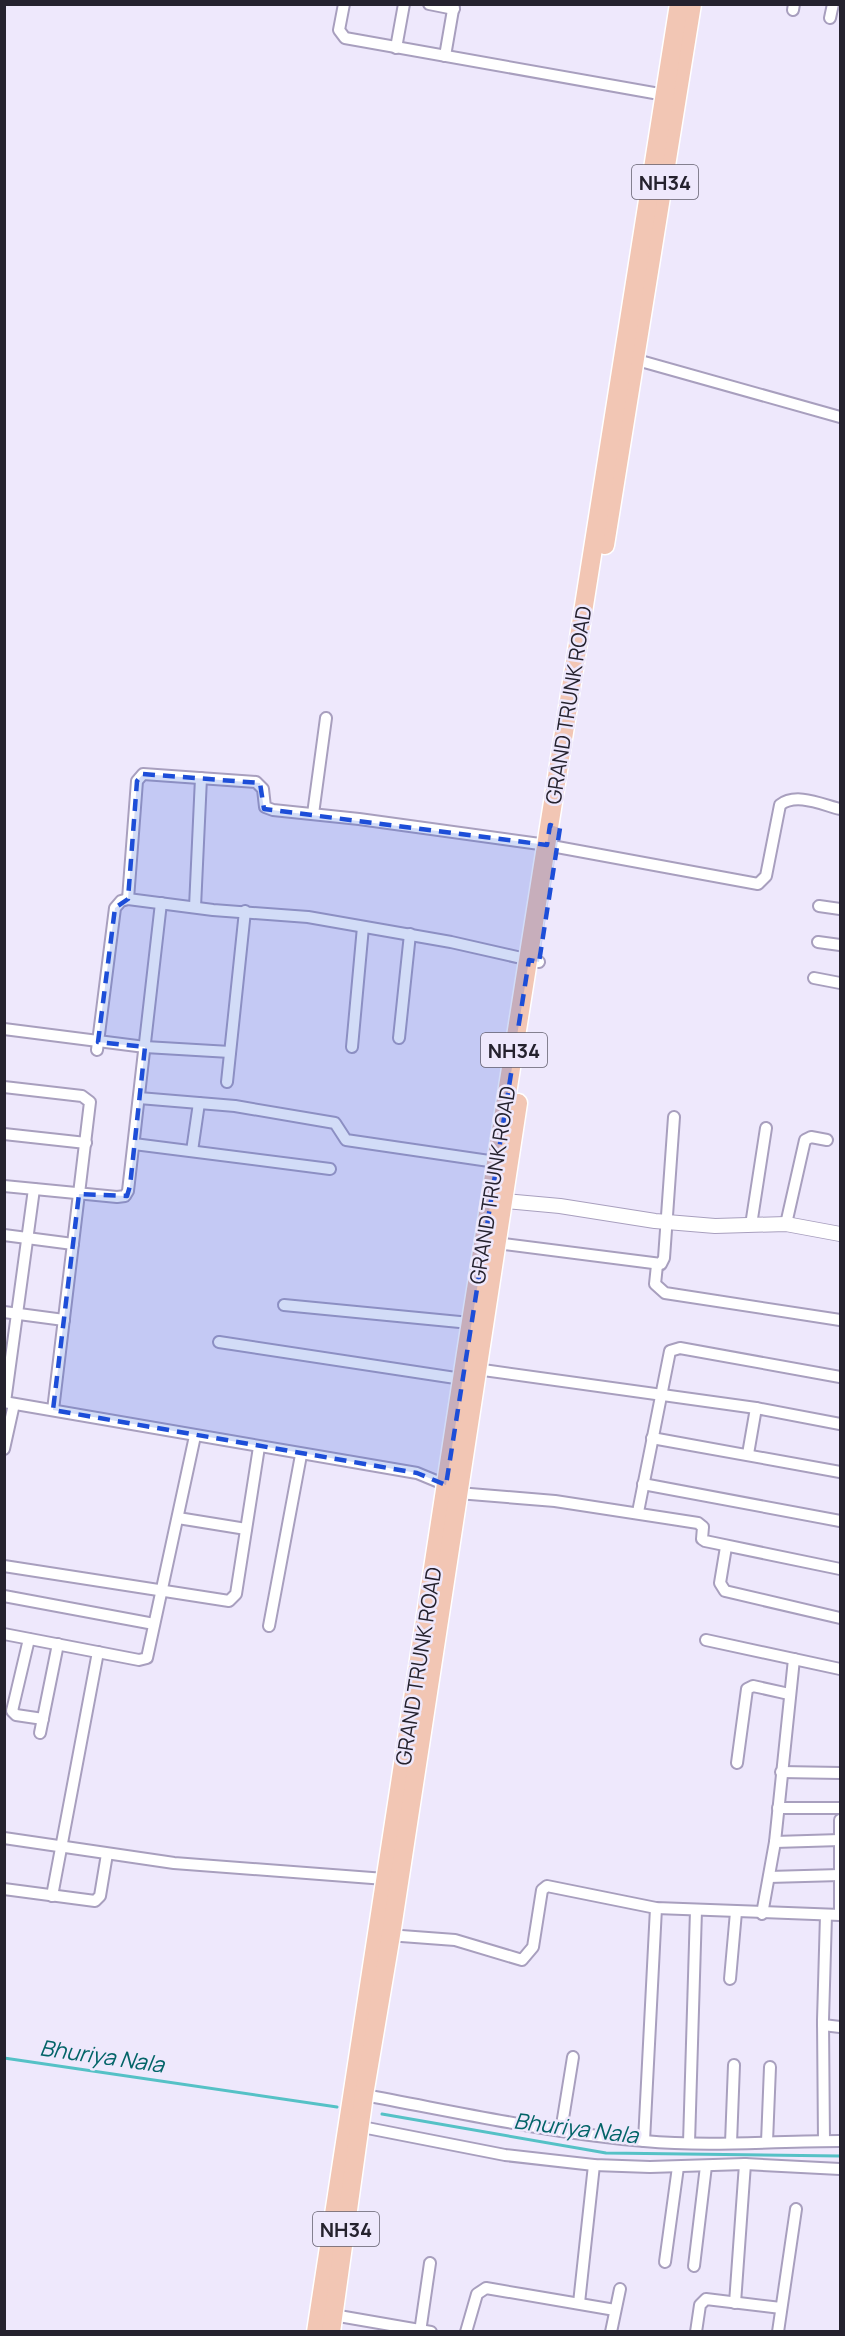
<svg xmlns="http://www.w3.org/2000/svg" width="845" height="2336" font-family="Manrope,sans-serif">
<style>
.lines{fill:none;stroke-linecap:round;stroke-linejoin:round}
.stream{stroke:#55c1c6;stroke-width:3}
.minor-casing{stroke:#a89fbe;stroke-width:14}
.tertiary-casing{stroke:#a89fbe;stroke-width:16}
.trunk-casing{stroke:#fff;stroke-width:21}
.minor{stroke:#fff;stroke-width:10}
.tertiary{stroke:#fff;stroke-width:14}
.trunk{stroke:#f2c6b4;stroke-width:18}
.marked{fill:#1d4ed8;fill-opacity:0.2;stroke:#1d4ed8;stroke-width:4.5;stroke-dasharray:12 8;stroke-linejoin:round}
.labels{text-anchor:middle;dominant-baseline:central;stroke-width:5;stroke-linejoin:round;paint-order:stroke}
.shield{fill:#eee8fc;stroke:#615d6c;stroke-width:1.5}
.shield-label{font-size:20px;font-weight:bold;fill:#25222e}
.street-label{font-size:21px;fill:#25222e;stroke:#eee8fc}
.water-label{font-size:22px;font-style:italic;fill:#036468;stroke:#eee8fc}
</style>
<rect width="100%" height="100%" fill="#eee8fc"/>
<g class="lines">
<g class="stream">
<path d="M 4,2058 L 337,2107"/>
<path d="M 382,2114 L 606,2153 L 840,2156"/>
</g>
<g class="minor-casing">
<g id="minor">
<path d="M 344,4 L 339,30 L 345,38 L 665,95"/>
<path d="M 429,4 L 454,9"/>
<path d="M 793,10 L 794,4"/>
<path d="M 830,18 L 833,4"/>
<path d="M 396,48 L 404,4"/>
<path d="M 445,56 L 454,4"/>
<path d="M 637,360 L 840,417"/>
<path d="M 313,814 L 326,718"/>
<path d="M 557,847 L 758,884 L 766,876 L 780,805 C 796,792 823,805 840,809"/>
<path d="M 128,899 L 137,781 L 143,774 L 256,782 L 263,789 L 265,807 L 273,810 L 359,819 L 547,845"/>
<path d="M 819,906 L 840,909"/>
<path d="M 195,907 L 201,778"/>
<path d="M 818,942 L 840,945"/>
<path d="M 814,978 L 840,983"/>
<path d="M 4,1029 L 145,1047 L 230,1052"/>
<path d="M 399,1038 L 410,934"/>
<path d="M 352,1047 L 363,927"/>
<path d="M 97,1050 L 115,908 L 121,901 L 128,899 L 213,910 L 308,917 L 451,942 L 539,962"/>
<path d="M 227,1082 L 245,911"/>
<path d="M 4,1087 L 82,1096 L 90,1102 L 53,1410"/>
<path d="M 139,1098 L 235,1106 L 335,1123 L 346,1140 L 496,1162"/>
<path d="M 4,1134 L 86,1143"/>
<path d="M 134,1144 L 330,1169"/>
<path d="M 192,1151 L 199,1103"/>
<path d="M 4,1186 L 117,1197 L 125,1196 L 128,1191 L 161,903"/>
<path d="M 786,1224 L 805,1140 L 811,1137 L 827,1140"/>
<path d="M 751,1225 L 766,1128"/>
<path d="M 4,1235 L 73,1244"/>
<path d="M 496,1243 L 661,1264 L 664,1258 L 674,1117"/>
<path d="M 657,1265 L 655,1284 L 665,1293 L 840,1320"/>
<path d="M 284,1305 L 470,1323"/>
<path d="M 4,1312 L 64,1320"/>
<path d="M 219,1342 L 462,1379"/>
<path d="M 476,1369 L 756,1408 L 840,1424"/>
<path d="M 4,1402 L 417,1473 L 446,1485 L 458,1493 L 555,1501 L 698,1523 L 703,1527 L 702,1539 L 705,1541 L 840,1569"/>
<path d="M 5,1402 L 34,1189"/>
<path d="M 652,1438 L 840,1472"/>
<path d="M 4,1449 L 14,1404"/>
<path d="M 748,1454 L 756,1408"/>
<path d="M 643,1484 L 840,1521"/>
<path d="M 638,1512 L 670,1351 L 680,1348 L 840,1377"/>
<path d="M 178,1518 L 246,1529"/>
<path d="M 726,1547 L 720,1583 L 725,1591 L 840,1618"/>
<path d="M 4,1566 L 229,1601 L 236,1594 L 259,1447"/>
<path d="M 4,1596 L 154,1624"/>
<path d="M 269,1626 L 301,1455"/>
<path d="M 4,1634 L 139,1660 L 147,1658 L 195,1436"/>
<path d="M 29,1639 L 12,1711 L 16,1715 L 43,1719"/>
<path d="M 706,1640 L 840,1669"/>
<path d="M 40,1733 L 58,1644"/>
<path d="M 737,1763 L 747,1689 L 753,1686 L 789,1694"/>
<path d="M 781,1772 L 840,1773"/>
<path d="M 778,1808 L 840,1808"/>
<path d="M 4,1838 L 174,1863 L 385,1879"/>
<path d="M 775,1842 L 840,1840"/>
<path d="M 769,1877 L 840,1875"/>
<path d="M 4,1889 L 95,1901 L 100,1896 L 107,1854"/>
<path d="M 52,1896 L 98,1652"/>
<path d="M 762,1914 L 775,1842 L 794,1659"/>
<path d="M 840,1915 L 840,1820"/>
<path d="M 388,1935 L 455,1940 L 522,1960 L 533,1947 L 542,1890 L 547,1886 L 656,1908 L 840,1915"/>
<path d="M 730,1979 L 736,1912"/>
<path d="M 823,2025 L 840,2027"/>
<path d="M 364,2095 C 457,2112 550,2133 644,2141 C 709,2147 775,2141 840,2141"/>
<path d="M 362,2127 L 505,2155 L 594,2165 L 650,2167 L 745,2164 L 840,2169"/>
<path d="M 561,2131 L 573,2057"/>
<path d="M 644,2141 L 656,1908"/>
<path d="M 824,2141 L 823,2020 L 826,1915"/>
<path d="M 767,2142 L 770,2067"/>
<path d="M 689,2143 L 696,1910"/>
<path d="M 731,2143 L 734,2065"/>
<path d="M 665,2262 L 678,2167"/>
<path d="M 694,2266 L 706,2166"/>
<path d="M 579,2303 L 594,2165"/>
<path d="M 735,2303 L 745,2164"/>
<path d="M 333,2315 L 431,2332"/>
<path d="M 420,2332 L 430,2263"/>
<path d="M 466,2332 L 477,2294 L 486,2288 L 615,2310"/>
<path d="M 611,2332 L 620,2289"/>
<path d="M 696,2332 L 700,2305 L 706,2299 L 781,2308"/>
<path d="M 778,2332 L 796,2209"/>
</g>
</g>
<g class="tertiary-casing">
<path id="tertiary" d="M 495,1200 L 560,1206 L 655,1221 L 715,1226 L 786,1224 L 840,1234"/>
</g>
<g class="trunk-casing">
<g id="trunk">
<path d="M 605,545 L 692,4"/>
<path d="M 316,2332 L 466,1353 L 679,4"/>
<path d="M 331,2332 L 364,2095 L 391,1935 L 518,1103"/>
</g>
</g>
<use href="#minor" class="minor"/>
<use href="#tertiary" class="tertiary"/>
<use href="#trunk" class="trunk"/>
</g>
<path class="marked" d="M 143,774 L 260,783 L 264,809 L 547,845 L 550,825 L 560,828 L 539,962 L 529,960 L 446,1485 L 417,1473 L 53,1410 L 79,1194 L 127,1196 L 130,1186 L 145,1047 L 98,1042 L 115,908 L 128,899 L 137,781 Z"/>
<g class="labels">
<g class="shield">
<rect x="632" y="165" width="66" height="34" rx="4.5"/>
<rect x="481" y="1033" width="66" height="34" rx="4.5"/>
<rect x="313" y="2212" width="66" height="34" rx="4.5"/>
</g>
<g class="shield-label">
<text x="665" y="182">NH34</text>
<text x="514" y="1050">NH34</text>
<text x="346" y="2229">NH34</text>
</g>
<g class="street-label">
<text transform="translate(568 705) rotate(-81)">GRAND TRUNK ROAD</text>
<text transform="translate(492 1185) rotate(-81)">GRAND TRUNK ROAD</text>
<text transform="translate(418 1666) rotate(-81)">GRAND TRUNK ROAD</text>
</g>
<g class="water-label">
<text transform="translate(102 2056) rotate(8)">Bhuriya Nala</text>
<text transform="translate(576 2128) rotate(7)">Bhuriya Nala</text>
</g>
</g>
<rect width="845" height="2336" fill="none" stroke="#25222e" stroke-width="12"/>
</svg>
